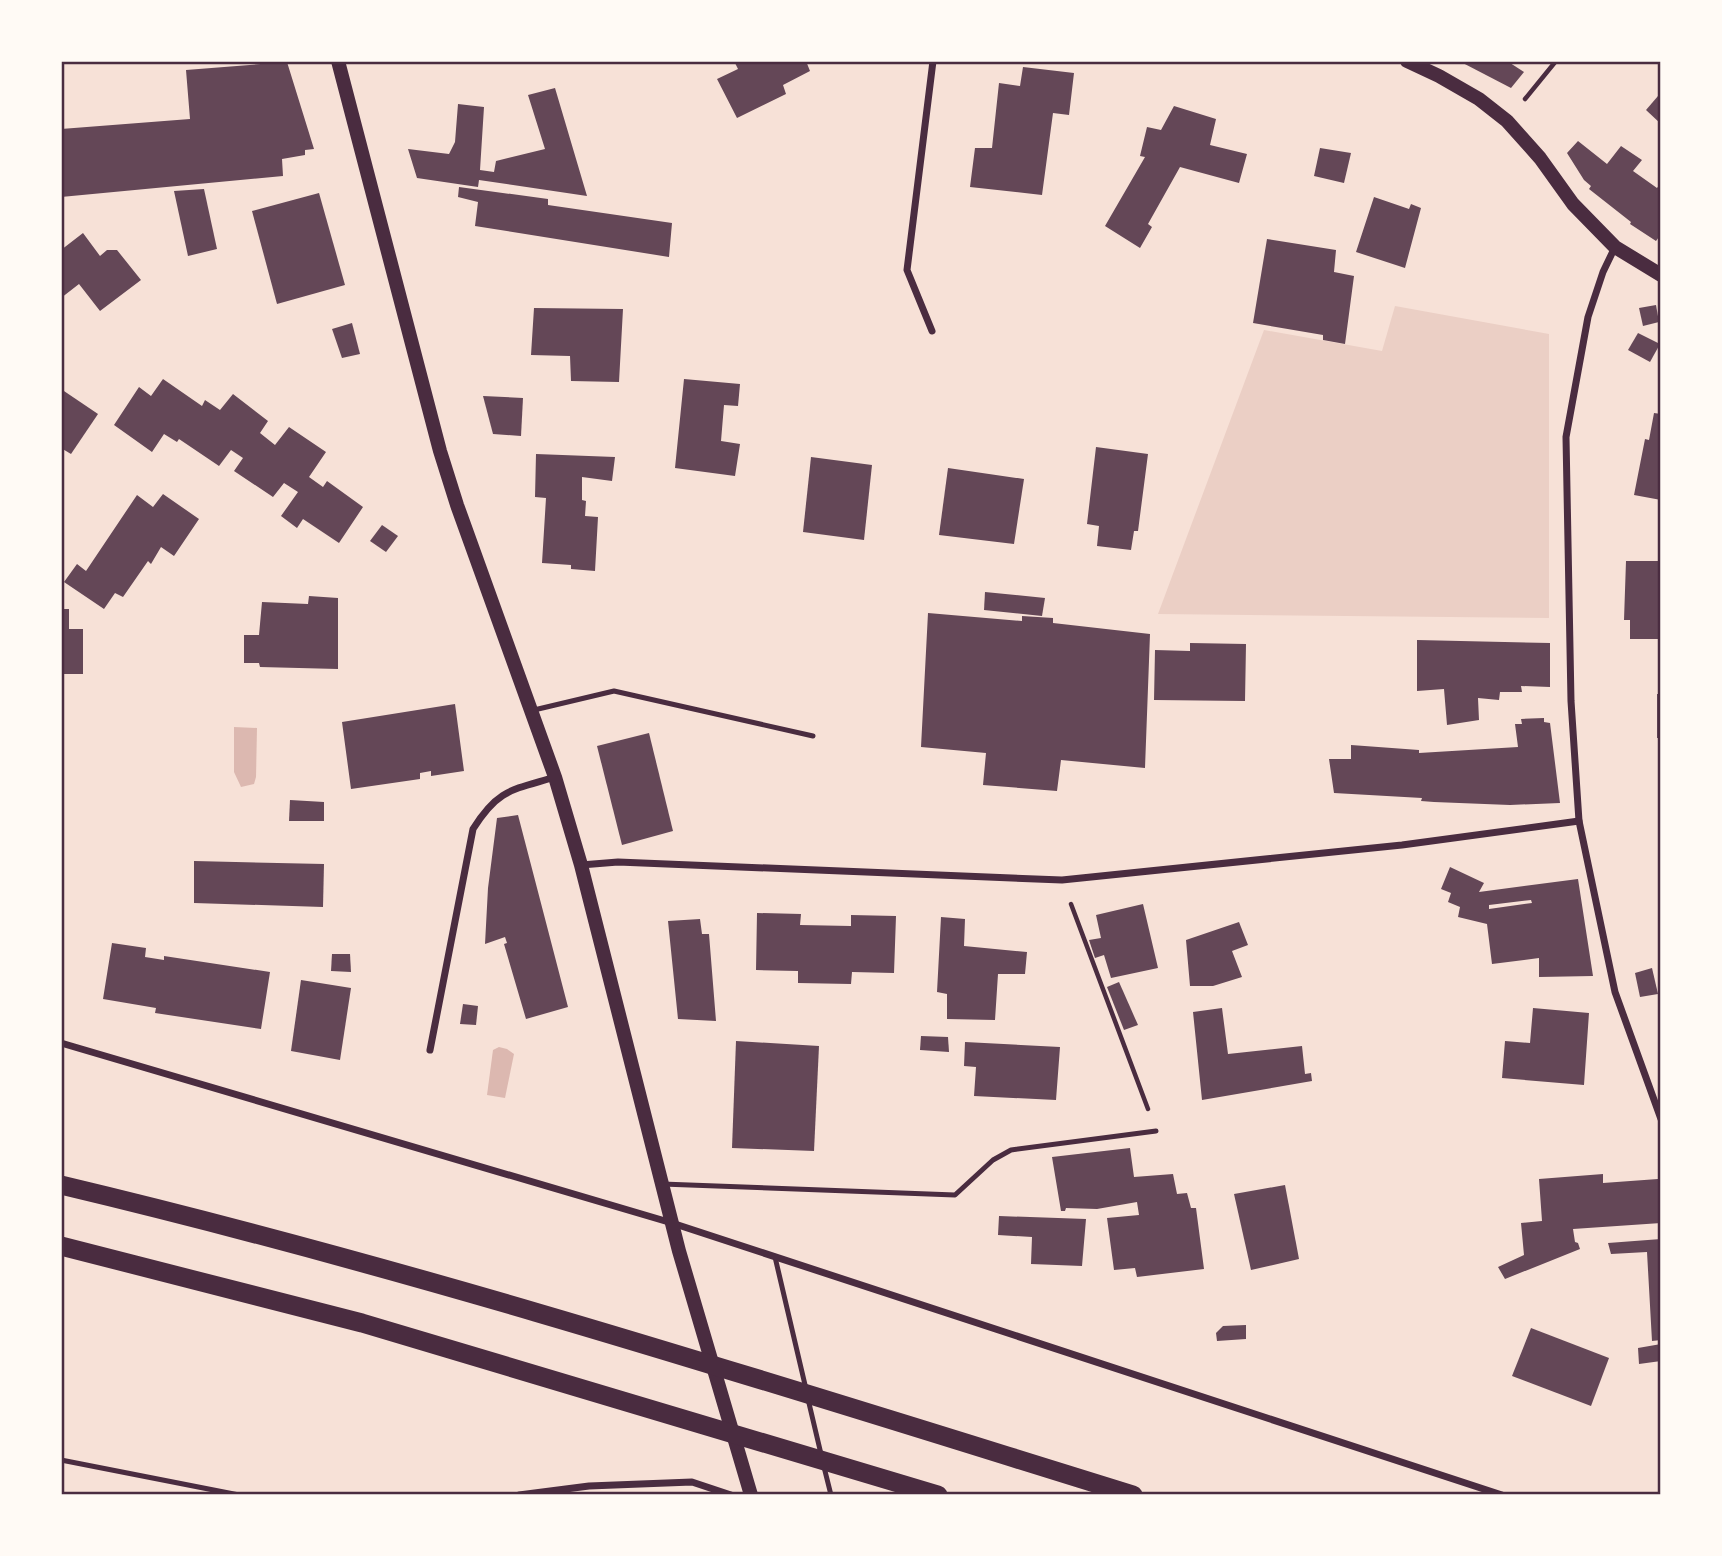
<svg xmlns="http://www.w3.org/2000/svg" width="1722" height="1556" font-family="'DM Sans',sans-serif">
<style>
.green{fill:#ebcfc5}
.water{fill:#dcb8b0}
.building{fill:#644757;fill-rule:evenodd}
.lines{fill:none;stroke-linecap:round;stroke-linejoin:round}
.path{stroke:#4a2c40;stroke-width:4.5}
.service{stroke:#4a2c40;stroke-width:5}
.minor{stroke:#4a2c40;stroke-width:7}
.secondary{stroke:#4a2c40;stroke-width:14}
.trunk{stroke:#4a2c40;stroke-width:19}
.neatline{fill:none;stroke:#4a2c40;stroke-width:2.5}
</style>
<rect width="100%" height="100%" fill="#f7e1d7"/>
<path class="green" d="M 1395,306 L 1549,334 L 1549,618 L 1158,614 L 1264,330 L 1382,351 Z"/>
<g class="water">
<path d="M 234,727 L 257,728 L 256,777 L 254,784 L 241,787 L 234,772 Z"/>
<path d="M 499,1047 L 507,1049 L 514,1054 L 505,1098 L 487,1095 L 493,1050 Z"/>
</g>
<g class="building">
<path d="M 734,61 L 806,61 L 810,71 L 783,85 L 786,94 L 737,118 L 717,79 L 738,69 Z"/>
<path d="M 1459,61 L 1507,61 L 1524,72 L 1511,88 Z"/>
<path d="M 287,62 L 314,149 L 305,150 L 305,155 L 282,159 L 283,176 L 61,197 L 61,129 L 190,119 L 186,70 Z"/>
<path d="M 1023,67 L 1074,73 L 1069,115 L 1053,113 L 1042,195 L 970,187 L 975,148 L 992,148 L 999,83 L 1020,86 Z"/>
<path d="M 555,88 L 587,196 L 479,180 L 478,187 L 417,178 L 408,149 L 449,154 L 455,142 L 458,104 L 484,107 L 480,170 L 494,172 L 496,161 L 545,149 L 528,95 Z"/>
<path d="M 1658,96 L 1661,98 L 1661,124 L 1646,110 Z"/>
<path d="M 1174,106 L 1216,119 L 1210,145 L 1247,154 L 1239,183 L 1180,167 L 1148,224 L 1152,227 L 1140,248 L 1105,226 L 1145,157 L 1140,156 L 1147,127 L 1161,130 Z"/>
<path d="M 1578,141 L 1607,164 L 1621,146 L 1642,160 L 1633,171 L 1657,188 L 1661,183 L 1661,234 L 1656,241 L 1630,224 L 1631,222 L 1589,189 L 1591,186 L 1584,180 L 1567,153 Z"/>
<path d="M 1320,148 L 1351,153 L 1344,183 L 1314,176 Z"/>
<path d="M 459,187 L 548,199 L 548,205 L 672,223 L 669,257 L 475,226 L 478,202 L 458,197 Z"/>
<path d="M 204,189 L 217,249 L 188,256 L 174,191 Z"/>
<path d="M 319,193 L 345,285 L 277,304 L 252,211 Z"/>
<path d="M 1374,197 L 1409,209 L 1411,204 L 1421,208 L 1405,268 L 1356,252 Z"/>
<path d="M 83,233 L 100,256 L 107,250 L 117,250 L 141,280 L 100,311 L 79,284 L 61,298 L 61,250 Z"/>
<path d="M 1267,239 L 1336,250 L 1334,272 L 1354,276 L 1345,344 L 1323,340 L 1323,335 L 1253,323 Z"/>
<path d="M 1656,305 L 1659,322 L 1643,326 L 1639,308 Z"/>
<path d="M 534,308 L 623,309 L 619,382 L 571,381 L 570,356 L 531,355 Z"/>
<path d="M 352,323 L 360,354 L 342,358 L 332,329 Z"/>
<path d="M 1638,333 L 1660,344 L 1650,362 L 1628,350 Z"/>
<path d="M 163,379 L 202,406 L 205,400 L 220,410 L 233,394 L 268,421 L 260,433 L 275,445 L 289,427 L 326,452 L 309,477 L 323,487 L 327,481 L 363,507 L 339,543 L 303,519 L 297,528 L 281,516 L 298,492 L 284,483 L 273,497 L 234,471 L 243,458 L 231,450 L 219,466 L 179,439 L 177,442 L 164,434 L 152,452 L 114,425 L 139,387 L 151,396 Z"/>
<path d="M 684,379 L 740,384 L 738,406 L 724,405 L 721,441 L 740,444 L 735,476 L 675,468 Z"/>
<path d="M 61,389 L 98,414 L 71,454 L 61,448 Z"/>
<path d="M 483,396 L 523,398 L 521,436 L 493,434 Z"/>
<path d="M 1654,413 L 1661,414 L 1661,500 L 1634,495 L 1645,439 L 1649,440 Z"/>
<path d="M 1096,447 L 1148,454 L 1138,531 L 1134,531 L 1131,550 L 1097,546 L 1099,526 L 1087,524 Z"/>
<path d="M 536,454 L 615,457 L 612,481 L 582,477 L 582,500 L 586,501 L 585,516 L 598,517 L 595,571 L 571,569 L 571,565 L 542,563 L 546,498 L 535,497 Z"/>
<path d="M 811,457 L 872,465 L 864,540 L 803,532 Z"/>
<path d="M 948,468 L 1024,479 L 1014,544 L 939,535 Z"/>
<path d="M 163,494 L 199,519 L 174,556 L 161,547 L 151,564 L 148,561 L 123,597 L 115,593 L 104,609 L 64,582 L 77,564 L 86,571 L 137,495 L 153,507 Z"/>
<path d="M 382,525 L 398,536 L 386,552 L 370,541 Z"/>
<path d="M 1626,561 L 1661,561 L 1661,639 L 1630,639 L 1630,620 L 1624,620 Z"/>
<path d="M 985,592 L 1045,598 L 1042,616 L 984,610 Z"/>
<path d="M 309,596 L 338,598 L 338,669 L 260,667 L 259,663 L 244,663 L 244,635 L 259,635 L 262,602 L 308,604 Z"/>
<path d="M 61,609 L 69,609 L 69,629 L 83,629 L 83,674 L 61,674 Z"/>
<path d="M 928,613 L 1022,621 L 1022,616 L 1053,618 L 1053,623 L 1150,634 L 1145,768 L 1061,760 L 1057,791 L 983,785 L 986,753 L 921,747 Z"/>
<path d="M 1417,640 L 1550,643 L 1550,687 L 1521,686 L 1522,692 L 1500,692 L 1499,700 L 1478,698 L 1479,720 L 1447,725 L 1444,689 L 1417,691 Z"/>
<path d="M 1190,643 L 1246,644 L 1245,701 L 1154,700 L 1155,650 L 1190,651 Z"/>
<rect x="1657" y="694" width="4" height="44"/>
<path d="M 455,704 L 464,771 L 431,776 L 431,771 L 420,773 L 420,779 L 351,789 L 342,722 Z"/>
<path d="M 1544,718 L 1544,722 L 1550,723 L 1560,803 L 1510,805 L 1434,802 L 1421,801 L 1422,798 L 1334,793 L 1329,759 L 1351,759 L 1351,745 L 1419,750 L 1419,753 L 1518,747 L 1515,724 L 1522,724 L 1521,719 Z"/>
<path d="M 649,733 L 673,831 L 622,845 L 597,746 Z"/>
<path d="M 290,800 L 324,802 L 324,821 L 289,821 Z"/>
<path d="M 518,815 L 568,1007 L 526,1019 L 504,944 L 507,943 L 505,937 L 485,944 L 488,888 L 497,818 Z"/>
<path d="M 194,861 L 324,864 L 323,907 L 194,903 Z"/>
<path d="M 1450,867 L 1484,883 L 1479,892 L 1578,879 L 1593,976 L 1539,977 L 1539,958 L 1492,964 L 1487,924 L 1458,917 L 1460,907 L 1448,902 L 1451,893 L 1441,889 ZM 1531,900 L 1532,903 L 1489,909 L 1489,905 Z"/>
<path d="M 1143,904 L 1158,968 L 1111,978 L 1104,955 L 1095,958 L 1089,940 L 1101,938 L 1096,915 Z"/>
<path d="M 757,913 L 801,914 L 800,925 L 851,926 L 851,915 L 896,916 L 894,973 L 852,972 L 851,984 L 798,983 L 798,971 L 756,970 Z"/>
<path d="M 941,917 L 965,919 L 964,946 L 1027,952 L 1025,974 L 998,974 L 995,1020 L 947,1019 L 947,994 L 937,992 Z"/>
<path d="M 700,919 L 702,934 L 709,934 L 716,1021 L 678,1019 L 668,921 Z"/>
<path d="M 1239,922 L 1248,945 L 1232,951 L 1242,977 L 1213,986 L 1190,986 L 1186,940 Z"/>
<path d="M 112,943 L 146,948 L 145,957 L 164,960 L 164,956 L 270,972 L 261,1029 L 155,1013 L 156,1008 L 103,999 Z"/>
<path d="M 332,954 L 350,954 L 351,972 L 331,971 Z"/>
<path d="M 1652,968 L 1658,994 L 1640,997 L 1635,973 Z"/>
<path d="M 301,980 L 351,988 L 340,1060 L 291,1051 Z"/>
<path d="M 1119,982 L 1138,1025 L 1124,1030 L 1107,987 Z"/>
<path d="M 463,1004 L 478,1006 L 476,1025 L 460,1024 Z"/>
<path d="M 1222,1008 L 1228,1054 L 1302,1046 L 1305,1074 L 1311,1073 L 1312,1081 L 1202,1100 L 1193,1012 Z"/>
<path d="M 1533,1008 L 1589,1013 L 1584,1085 L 1502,1078 L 1505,1041 L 1530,1043 Z"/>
<path d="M 921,1036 L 948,1037 L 949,1052 L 920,1050 Z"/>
<path d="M 736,1041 L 819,1046 L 814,1151 L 732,1148 Z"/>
<path d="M 965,1042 L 1060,1047 L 1056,1100 L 974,1096 L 976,1067 L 964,1066 Z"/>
<path d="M 1130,1148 L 1134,1177 L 1173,1174 L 1177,1194 L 1187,1193 L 1191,1208 L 1196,1208 L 1204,1269 L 1137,1277 L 1135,1268 L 1114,1270 L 1107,1218 L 1139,1215 L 1137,1202 L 1097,1209 L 1066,1208 L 1065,1211 L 1061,1211 L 1052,1157 Z"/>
<path d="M 1603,1174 L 1603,1183 L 1658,1179 L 1661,1223 L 1573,1229 L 1575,1242 L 1578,1243 L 1580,1249 L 1505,1279 L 1498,1267 L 1524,1255 L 1521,1223 L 1542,1221 L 1539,1179 Z"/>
<path d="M 1285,1185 L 1299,1259 L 1251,1270 L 1234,1194 Z"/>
<path d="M 999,1216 L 1086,1219 L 1082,1266 L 1031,1264 L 1032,1237 L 998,1235 Z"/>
<path d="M 1661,1239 L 1661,1340 L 1652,1341 L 1647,1252 L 1611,1254 L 1608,1243 Z"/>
<path d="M 1246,1325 L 1246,1339 L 1217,1341 L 1216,1333 L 1223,1326 Z"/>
<path d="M 1531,1328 L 1609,1358 L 1591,1406 L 1512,1376 Z"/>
<path d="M 1661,1344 L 1661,1361 L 1639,1364 L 1638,1348 Z"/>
</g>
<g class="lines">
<g class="path">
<path d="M 1525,99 L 1556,61"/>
<path d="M 1071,904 L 1148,1109"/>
</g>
<g class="service">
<path d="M 534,710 L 614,691 L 813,736"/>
<path d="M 662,1184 L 955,1195 L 993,1160 L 1011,1150 L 1156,1131"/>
<path d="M 775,1257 L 806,1389"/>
<path d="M 808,1399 L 821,1454"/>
<path d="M 61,1460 L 239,1495"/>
<path d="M 824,1467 L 831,1495"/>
</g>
<g class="minor">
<path d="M 1615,247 L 1603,272 L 1588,317 L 1566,437 L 1571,701 L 1579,821 L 1615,992 L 1661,1119"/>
<path d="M 932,331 L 907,270 L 933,61"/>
<path d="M 581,865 L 618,862 L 1062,880 L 1402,845 L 1579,821"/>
<path d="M 61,1043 L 672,1223 L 1502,1495"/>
<path d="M 430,1050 L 473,829 C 498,789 512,790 555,777"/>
<path d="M 519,1495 L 589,1486 L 692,1482 L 731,1495"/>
</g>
<g class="secondary">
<path d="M 338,61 L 440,451 L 457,505 L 555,777 L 581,865 L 679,1251 L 751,1495"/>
<path d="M 1407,61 L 1439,76 L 1479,99 L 1507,121 L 1540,158 L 1573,204 L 1615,247 L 1661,275"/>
</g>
<g class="trunk">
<path d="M 61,1185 C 423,1271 778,1385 1133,1495"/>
<path d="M 61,1246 L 362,1323 L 938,1495"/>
</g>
</g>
<rect width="1722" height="1556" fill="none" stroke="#fffaf5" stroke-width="126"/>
<rect x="63" y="63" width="1596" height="1430" class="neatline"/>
</svg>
